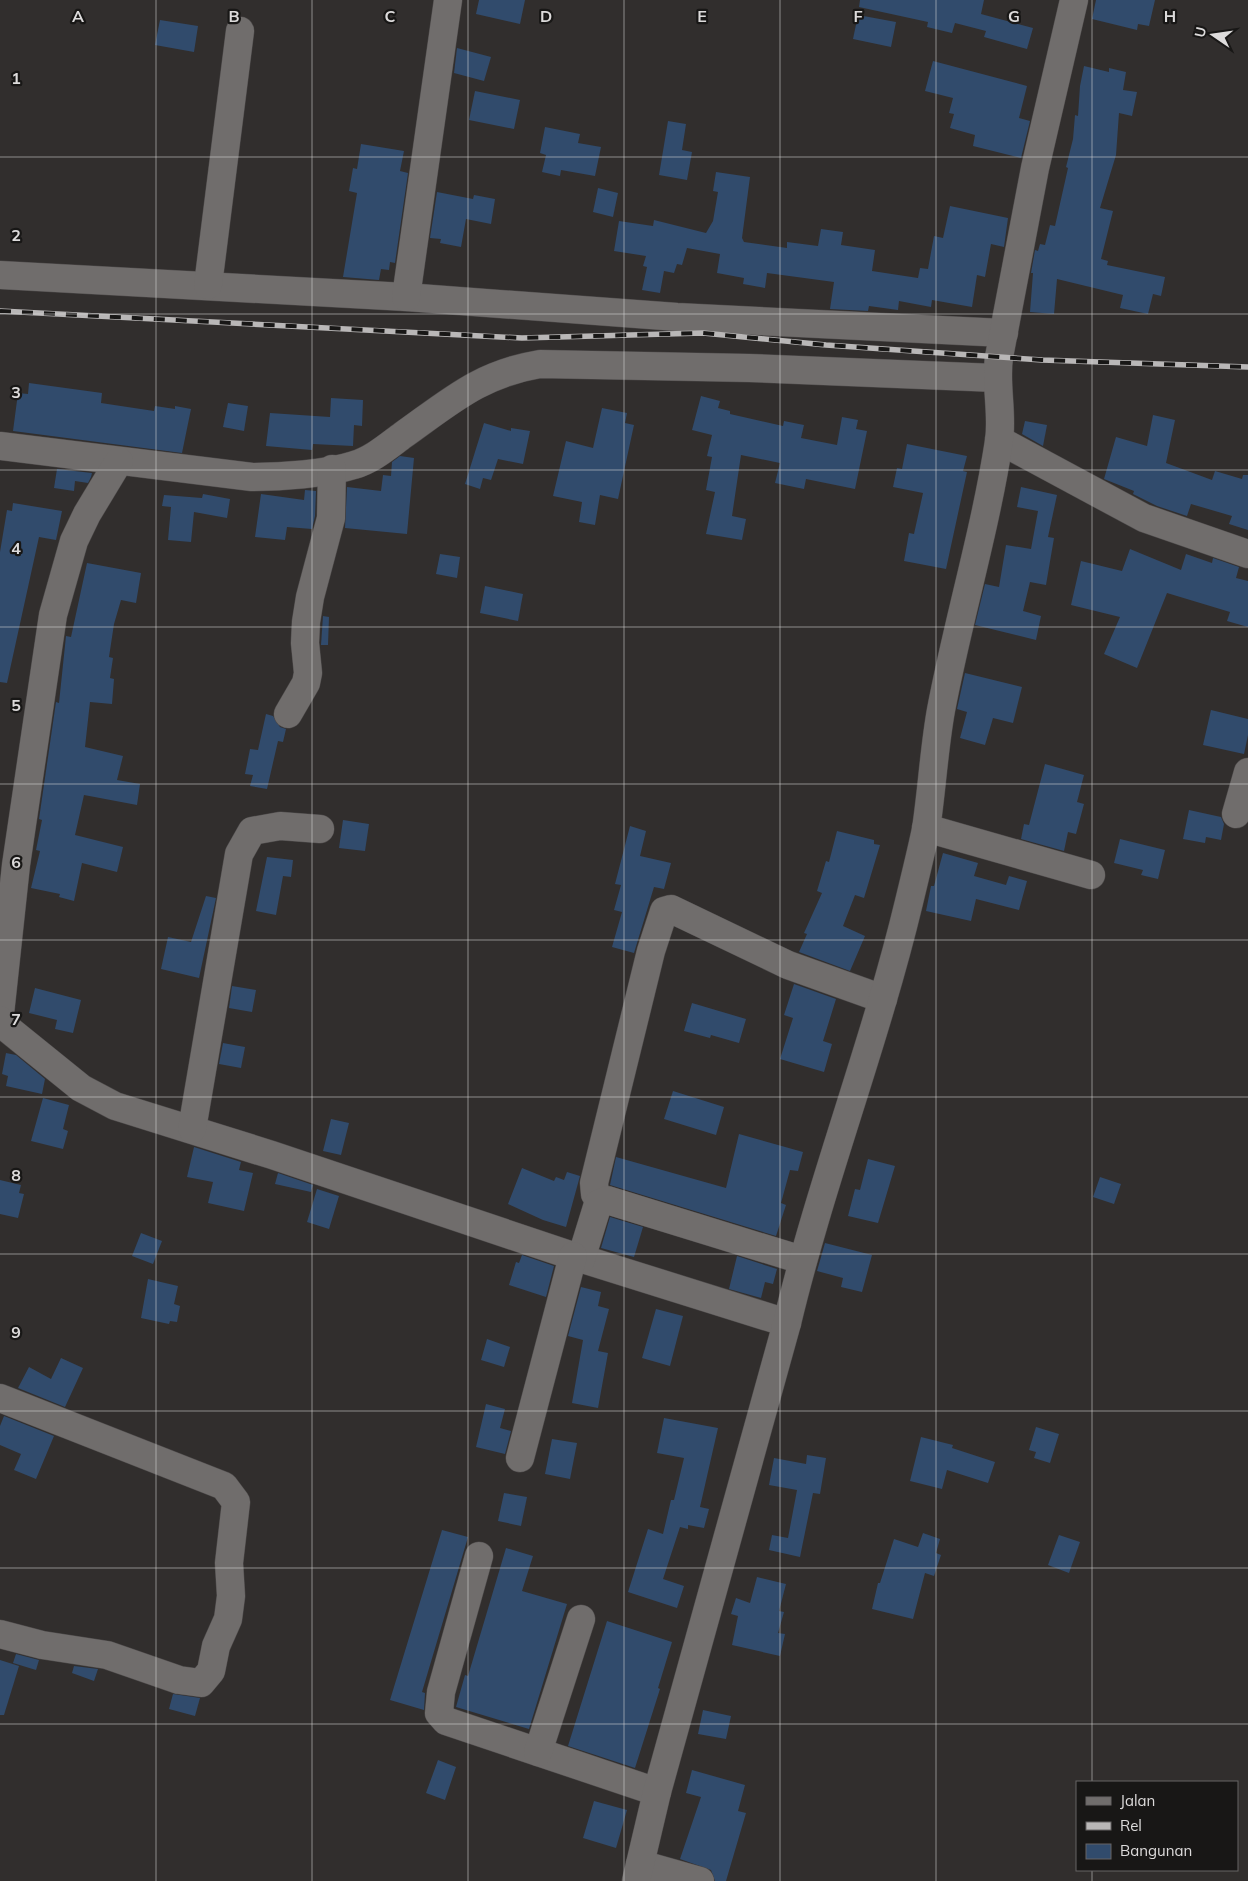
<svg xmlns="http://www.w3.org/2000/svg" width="1248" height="1881" font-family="Mulish,sans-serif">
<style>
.building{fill:#314b6c}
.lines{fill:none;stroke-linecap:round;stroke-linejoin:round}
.minor-casing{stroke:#4c4949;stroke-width:29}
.minor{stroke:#706d6c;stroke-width:28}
.rail-casing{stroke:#b9b7b7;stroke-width:5.5}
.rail{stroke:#181716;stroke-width:4;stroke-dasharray:11;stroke-linecap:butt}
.grid{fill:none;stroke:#dddbdb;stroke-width:1;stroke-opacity:0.55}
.grid-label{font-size:16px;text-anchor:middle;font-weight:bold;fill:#dddbdb;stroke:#181716;stroke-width:4.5;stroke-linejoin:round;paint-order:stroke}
</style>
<rect width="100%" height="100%" fill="#312e2d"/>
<g class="building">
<path d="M 479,0 L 525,0 L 520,24 L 476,14 Z"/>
<path d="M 860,0 L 984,0 L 981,14 L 1033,28 L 1027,49 L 984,37 L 986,31 L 955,23 L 952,33 L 927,27 L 928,22 L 859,7 Z"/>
<path d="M 1096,0 L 1155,0 L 1149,26 L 1138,24 L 1137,30 L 1092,19 Z"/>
<path d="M 858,15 L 896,22 L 891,47 L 853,39 Z"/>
<path d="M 160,20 L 198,26 L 194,52 L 155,45 Z"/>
<path d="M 457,48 L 491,57 L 484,81 L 454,73 Z"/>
<path d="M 933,61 L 1027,86 L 1019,118 L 1030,121 L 1021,158 L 973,146 L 975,135 L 950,128 L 954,114 L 949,113 L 953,98 L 925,91 Z"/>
<path d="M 1084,66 L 1109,72 L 1109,68 L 1126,72 L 1123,90 L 1137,92 L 1132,116 L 1119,113 L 1116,155 L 1100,208 L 1113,211 L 1101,259 L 1108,261 L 1107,265 L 1165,277 L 1161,296 L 1153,294 L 1148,314 L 1120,308 L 1123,295 L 1057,279 L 1054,314 L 1030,312 L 1033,273 L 1031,273 L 1035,250 L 1038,251 L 1040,244 L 1045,245 L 1050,225 L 1055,226 L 1068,168 L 1066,167 L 1073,139 L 1075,115 L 1078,116 L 1080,86 Z"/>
<path d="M 475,91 L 520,100 L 514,129 L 469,120 Z"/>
<path d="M 668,121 L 686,124 L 682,150 L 692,152 L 687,180 L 659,175 Z"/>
<path d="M 545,127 L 580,134 L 578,143 L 601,147 L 595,176 L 561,170 L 560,176 L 542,172 L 546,155 L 540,153 Z"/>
<path d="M 361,144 L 404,151 L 400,171 L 408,173 L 395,263 L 390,262 L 389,270 L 381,269 L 379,280 L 343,277 L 357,193 L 349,191 L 353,168 L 357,169 Z"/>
<path d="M 716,172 L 750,177 L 742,238 L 744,242 L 787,248 L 787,242 L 818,246 L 821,229 L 843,232 L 841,245 L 875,250 L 872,271 L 918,278 L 920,268 L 928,269 L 934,236 L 943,238 L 950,206 L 1008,218 L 1004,247 L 991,244 L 985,277 L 977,275 L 972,307 L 932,300 L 931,307 L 899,301 L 898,310 L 869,306 L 868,311 L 830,309 L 834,282 L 767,273 L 765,288 L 743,284 L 744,278 L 717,273 L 720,254 L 687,248 L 682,265 L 677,264 L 674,273 L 664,271 L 660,293 L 642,290 L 647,267 L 643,266 L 646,256 L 614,251 L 619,221 L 653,226 L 654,220 L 706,233 L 713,221 L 718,192 L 713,191 Z"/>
<path d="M 598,188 L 618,193 L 613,217 L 593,212 Z"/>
<path d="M 437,192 L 473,199 L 474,195 L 495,199 L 491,224 L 466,219 L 461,247 L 440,243 L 441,239 L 430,238 Z"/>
<path d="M 29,383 L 102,393 L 101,403 L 154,411 L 155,406 L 175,409 L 175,406 L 191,409 L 182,453 L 13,431 L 18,393 L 28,394 Z"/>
<path d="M 701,396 L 720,401 L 718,408 L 730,411 L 730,414 L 783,426 L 784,421 L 804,425 L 801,438 L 837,445 L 842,417 L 858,420 L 856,429 L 867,431 L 855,489 L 806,479 L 804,489 L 775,483 L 780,463 L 741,455 L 732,516 L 746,519 L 742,540 L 706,534 L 715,492 L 706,490 L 712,457 L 707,456 L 712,435 L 692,430 Z"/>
<path d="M 331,398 L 363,400 L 362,426 L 354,425 L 353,446 L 313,444 L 312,450 L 266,446 L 270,413 L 330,417 Z"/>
<path d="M 228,403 L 248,406 L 244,431 L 223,427 Z"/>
<path d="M 602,408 L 627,413 L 625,423 L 634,425 L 618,499 L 600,495 L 595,525 L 579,522 L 582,502 L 553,496 L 566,441 L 593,448 Z"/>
<path d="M 1153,415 L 1175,420 L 1166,463 L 1212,480 L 1215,471 L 1242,479 L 1243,475 L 1248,475 L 1248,530 L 1229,524 L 1232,516 L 1191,504 L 1187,516 L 1157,506 L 1133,494 L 1134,491 L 1104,479 L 1116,437 L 1147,446 Z"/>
<path d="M 1025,421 L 1047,425 L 1043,446 L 1022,434 Z"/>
<path d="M 484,423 L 511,431 L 511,428 L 530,431 L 523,464 L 498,459 L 491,480 L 483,478 L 480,489 L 465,484 Z"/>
<path d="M 907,444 L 967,456 L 963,471 L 967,472 L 946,569 L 904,561 L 909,533 L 914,534 L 923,493 L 893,487 L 897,468 L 902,469 Z"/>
<path d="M 400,456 L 414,458 L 407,534 L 345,528 L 347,487 L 381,491 L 383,475 L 391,476 L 392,462 Z"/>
<path d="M 57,469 L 92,473 L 91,477 L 88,483 L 75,481 L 74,491 L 54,488 Z"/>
<path d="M 1021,487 L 1057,495 L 1048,537 L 1054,538 L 1046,585 L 1030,582 L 1023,611 L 1041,616 L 1036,640 L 975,625 L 985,584 L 999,587 L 1006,545 L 1031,549 L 1038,511 L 1017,507 Z"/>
<path d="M 305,490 L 316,491 L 315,516 L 312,529 L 287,527 L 285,540 L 255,537 L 261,494 L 304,500 Z"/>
<path d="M 203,494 L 230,499 L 227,518 L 194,512 L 191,542 L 168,540 L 171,507 L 162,506 L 164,495 L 202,498 Z"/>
<path d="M 13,503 L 62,511 L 56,540 L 39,537 L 7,683 L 0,682 L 0,552 L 7,510 L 12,511 Z"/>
<path d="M 1130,549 L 1181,570 L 1186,554 L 1212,563 L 1213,558 L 1239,567 L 1236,578 L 1248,581 L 1248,627 L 1227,621 L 1230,612 L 1167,593 L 1137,668 L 1104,654 L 1120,617 L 1071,605 L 1081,561 L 1122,571 Z"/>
<path d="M 440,554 L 460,557 L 457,578 L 436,574 Z"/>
<path d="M 87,563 L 141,573 L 136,603 L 121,600 L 114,624 L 109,657 L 113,658 L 110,678 L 114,679 L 112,704 L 90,702 L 85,747 L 123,756 L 117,780 L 140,784 L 137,805 L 84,795 L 75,835 L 123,847 L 117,872 L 82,863 L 74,901 L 59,897 L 60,894 L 31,888 L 40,851 L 36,850 L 42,820 L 39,819 L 56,702 L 59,703 L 66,636 L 71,637 Z"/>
<path d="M 485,586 L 523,594 L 518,621 L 480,613 Z"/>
<path d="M 323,616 L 329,617 L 328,645 L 321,645 Z"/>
<path d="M 965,673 L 1022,687 L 1013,723 L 993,718 L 985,745 L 960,738 L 967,712 L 957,709 Z"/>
<path d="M 1211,710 L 1248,719 L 1248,735 L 1244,754 L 1203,745 Z"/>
<path d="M 266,714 L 273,716 L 280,727 L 286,729 L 283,742 L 278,741 L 267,789 L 250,786 L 253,775 L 245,774 L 250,749 L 258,750 Z"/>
<path d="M 1045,764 L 1084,775 L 1077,802 L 1084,804 L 1076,834 L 1068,832 L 1064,851 L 1021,839 L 1024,824 L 1029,825 Z"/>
<path d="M 1189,810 L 1221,817 L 1224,824 L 1221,840 L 1206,837 L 1205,843 L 1183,839 Z"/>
<path d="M 343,820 L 369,824 L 365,851 L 339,848 Z"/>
<path d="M 630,826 L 646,831 L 640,856 L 671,863 L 664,889 L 654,887 L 634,953 L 612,947 L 622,912 L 614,910 L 621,885 L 615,884 Z"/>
<path d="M 837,831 L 874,840 L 874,844 L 880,845 L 864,898 L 855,895 L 843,926 L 865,936 L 850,971 L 799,952 L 807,934 L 804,933 L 822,893 L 817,891 L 826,861 L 829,862 Z"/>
<path d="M 1120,839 L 1165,850 L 1158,879 L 1141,875 L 1143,870 L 1114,863 Z"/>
<path d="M 943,853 L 978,863 L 974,876 L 1006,885 L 1009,876 L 1027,881 L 1019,910 L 976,899 L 971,921 L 926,911 L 931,886 L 934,886 Z"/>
<path d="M 267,857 L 293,860 L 291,877 L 283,876 L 276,915 L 256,911 Z"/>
<path d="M 206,896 L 216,898 L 199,978 L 161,969 L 168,937 L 191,942 Z"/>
<path d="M 794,984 L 836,999 L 823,1041 L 832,1044 L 824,1072 L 780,1059 L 793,1018 L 784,1015 Z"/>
<path d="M 232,986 L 256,990 L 252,1012 L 229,1008 Z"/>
<path d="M 35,988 L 81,1000 L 73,1033 L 55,1029 L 57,1020 L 29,1013 Z"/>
<path d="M 692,1003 L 746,1019 L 739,1043 L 711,1035 L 710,1038 L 684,1031 Z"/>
<path d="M 223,1043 L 245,1047 L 241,1068 L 219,1064 Z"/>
<path d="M 6,1053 L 16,1055 L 45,1079 L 42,1094 L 6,1086 L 8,1076 L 2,1074 Z"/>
<path d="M 673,1091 L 724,1107 L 716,1135 L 664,1119 Z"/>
<path d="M 43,1098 L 69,1105 L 63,1129 L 68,1131 L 63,1149 L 31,1141 Z"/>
<path d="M 331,1119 L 349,1123 L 341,1155 L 323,1151 Z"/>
<path d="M 739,1134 L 803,1152 L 798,1171 L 790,1170 L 781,1203 L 786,1205 L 776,1236 L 610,1185 L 616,1157 L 726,1188 Z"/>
<path d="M 194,1147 L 241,1162 L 239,1170 L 253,1173 L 244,1211 L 208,1203 L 213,1182 L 187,1177 Z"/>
<path d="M 868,1159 L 895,1166 L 878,1223 L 848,1216 L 855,1189 L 860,1190 Z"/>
<path d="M 522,1168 L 554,1181 L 556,1177 L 564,1180 L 567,1172 L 580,1176 L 566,1227 L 543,1220 L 508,1204 Z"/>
<path d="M 278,1173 L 313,1185 L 311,1192 L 275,1184 Z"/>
<path d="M 1100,1177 L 1121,1184 L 1114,1204 L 1093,1197 Z"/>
<path d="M 0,1180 L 21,1185 L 19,1193 L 24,1194 L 18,1218 L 0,1214 Z"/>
<path d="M 317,1189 L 339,1196 L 329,1229 L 307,1222 Z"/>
<path d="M 610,1217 L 643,1227 L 634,1257 L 601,1248 Z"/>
<path d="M 141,1233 L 162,1241 L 153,1264 L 132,1256 Z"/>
<path d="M 825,1243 L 872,1255 L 862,1292 L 841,1287 L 843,1278 L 817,1271 Z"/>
<path d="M 522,1255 L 554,1266 L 546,1297 L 509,1285 L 516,1262 L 519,1263 Z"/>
<path d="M 737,1256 L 777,1269 L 773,1284 L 765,1282 L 761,1298 L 729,1289 Z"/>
<path d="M 148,1279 L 178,1286 L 174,1304 L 180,1306 L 177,1322 L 170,1321 L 169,1324 L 141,1318 Z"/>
<path d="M 581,1287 L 601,1292 L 598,1306 L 609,1309 L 598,1351 L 608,1353 L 598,1408 L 572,1403 L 583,1340 L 568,1336 Z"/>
<path d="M 656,1309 L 683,1316 L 670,1366 L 642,1358 Z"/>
<path d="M 487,1339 L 510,1347 L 504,1367 L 481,1360 Z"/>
<path d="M 61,1358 L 83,1368 L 65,1407 L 18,1388 L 29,1367 L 51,1379 Z"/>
<path d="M 486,1404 L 505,1409 L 500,1428 L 511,1431 L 505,1454 L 476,1447 Z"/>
<path d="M 4,1416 L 54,1436 L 36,1479 L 14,1470 L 21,1454 L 0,1445 L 0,1426 Z"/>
<path d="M 664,1418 L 718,1428 L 700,1507 L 709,1509 L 704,1528 L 688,1525 L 688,1529 L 680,1527 L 663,1579 L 684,1586 L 677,1608 L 628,1592 L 648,1529 L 663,1534 L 671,1500 L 674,1500 L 684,1458 L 657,1453 Z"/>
<path d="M 1036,1427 L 1059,1434 L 1050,1463 L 1034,1458 L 1036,1452 L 1029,1450 Z"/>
<path d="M 921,1437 L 953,1445 L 952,1448 L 995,1462 L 988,1483 L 947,1470 L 942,1489 L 910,1481 Z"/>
<path d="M 552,1439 L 577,1443 L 570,1479 L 545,1474 Z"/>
<path d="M 807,1455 L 826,1458 L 820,1494 L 813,1493 L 800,1557 L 769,1550 L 772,1535 L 788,1538 L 797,1490 L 769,1485 L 774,1458 L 806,1464 Z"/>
<path d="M 504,1493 L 527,1497 L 521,1526 L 498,1521 Z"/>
<path d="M 442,1530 L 468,1537 L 422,1692 L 425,1693 L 424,1710 L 390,1700 Z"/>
<path d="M 923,1533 L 940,1539 L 936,1553 L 941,1555 L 934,1576 L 925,1573 L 913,1619 L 872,1609 L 878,1583 L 880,1583 L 894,1539 L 918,1547 Z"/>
<path d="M 1059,1535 L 1080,1542 L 1069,1573 L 1048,1565 Z"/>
<path d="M 506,1548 L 533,1556 L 522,1591 L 567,1604 L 529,1729 L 456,1707 L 465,1675 L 468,1676 Z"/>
<path d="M 757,1577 L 786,1584 L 779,1611 L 784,1612 L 778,1633 L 785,1634 L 780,1656 L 732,1645 L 738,1616 L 731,1614 L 736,1598 L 750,1603 Z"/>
<path d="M 607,1621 L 672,1642 L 658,1688 L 660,1689 L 635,1768 L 568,1746 Z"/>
<path d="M 16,1654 L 39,1660 L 36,1670 L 13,1663 Z"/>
<path d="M 0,1660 L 19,1666 L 4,1715 L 0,1715 Z"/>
<path d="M 74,1666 L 98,1669 L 94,1681 L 72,1673 Z"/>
<path d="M 173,1694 L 200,1698 L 195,1716 L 169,1709 Z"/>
<path d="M 703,1710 L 731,1716 L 726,1739 L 698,1734 Z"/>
<path d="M 438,1760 L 456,1767 L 445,1800 L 426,1793 Z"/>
<path d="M 692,1770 L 745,1785 L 738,1811 L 746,1813 L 726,1881 L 715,1881 L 711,1870 L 680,1859 L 701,1797 L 686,1793 Z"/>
<path d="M 594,1801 L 627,1810 L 616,1848 L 583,1838 Z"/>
</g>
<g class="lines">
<g class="minor-casing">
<g id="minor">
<path d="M 0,275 L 406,297 L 677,317 L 1004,333"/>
<path d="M 208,285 L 240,31"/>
<path d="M 406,297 L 448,0"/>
<path d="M 999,440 L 1144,518 L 1248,554"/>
<path d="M 0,446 L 252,477 C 281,477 326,474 354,465 C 372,460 388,446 403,435 C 451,401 480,374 540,364 L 749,368 L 996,378"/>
<path d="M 288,714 L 306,683 L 308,673 L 305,643 L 306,622 L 310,597 L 331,518 L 332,469"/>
<path d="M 1236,814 L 1248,772"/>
<path d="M 926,828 L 1091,875"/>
<path d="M 0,1014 L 16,865 L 53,615 L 74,541 L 87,514 L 119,461"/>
<path d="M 0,1020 L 8,1029 L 81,1088 L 115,1106 L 272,1155 L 573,1256 L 787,1323"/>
<path d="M 192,1129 L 239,854 L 252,831 L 280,826 L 320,829"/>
<path d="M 602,1201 L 595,1194 L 594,1183 L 651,951 L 664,911 L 671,909 L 788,965 L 883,999"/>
<path d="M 581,1259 L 598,1204 L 607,1200 L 802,1260"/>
<path d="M 0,1398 L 224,1486 L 236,1502 L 229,1563 L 231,1596 L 228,1619 L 216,1646 L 211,1671 L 201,1683 L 179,1680 L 107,1655 L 42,1645 L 0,1634"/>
<path d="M 520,1458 L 573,1256"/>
<path d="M 479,1556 L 441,1692 L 439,1713 L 446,1721 L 657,1792"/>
<path d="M 538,1752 L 581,1619"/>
<path d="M 640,1864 L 700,1881"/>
<path d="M 636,1881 L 657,1792 L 787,1323 C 821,1181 875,1044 909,902 C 915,877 921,853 926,829 C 932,789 934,749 941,710 C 958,620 985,532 999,441 C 1003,413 995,385 999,357 L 1035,168 L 1074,0"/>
</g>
</g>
<use href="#minor" class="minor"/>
<g class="rail-casing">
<path id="rail" d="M 0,311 L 522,338 L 703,333 L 826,345 L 1042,360 L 1248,367"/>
</g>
<use href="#rail" class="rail"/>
</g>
<path class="grid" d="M 156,0 L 156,1881M 312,0 L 312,1881M 468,0 L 468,1881M 624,0 L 624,1881M 780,0 L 780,1881M 936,0 L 936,1881M 1092,0 L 1092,1782M 0,157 L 1248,157M 0,314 L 1248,314M 0,470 L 1248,470M 0,627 L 1248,627M 0,784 L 1248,784M 0,940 L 1248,940M 0,1097 L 1248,1097M 0,1254 L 1248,1254M 0,1411 L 1248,1411M 0,1568 L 1248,1568M 0,1724 L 1248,1724M 1092,1870 L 1092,1881"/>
<g class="grid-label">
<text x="78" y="22">A</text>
<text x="234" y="22">B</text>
<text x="390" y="22">C</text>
<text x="546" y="22">D</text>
<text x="702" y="22">E</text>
<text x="858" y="22">F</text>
<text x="1014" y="22">G</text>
<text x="1170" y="22">H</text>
<text x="16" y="84">1</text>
<text x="16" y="241">2</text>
<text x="16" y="398">3</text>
<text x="16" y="554">4</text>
<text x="16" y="711">5</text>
<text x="16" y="868">6</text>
<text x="16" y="1025">7</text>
<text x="16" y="1181">8</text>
<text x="16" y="1338">9</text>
</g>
<rect x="1076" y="1781" width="162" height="90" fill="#181716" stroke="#676565"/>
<rect x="1086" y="1797" width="25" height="8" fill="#706d6c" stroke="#676565"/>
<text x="1120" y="1806" font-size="15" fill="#dddbdb">Jalan</text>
<rect x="1086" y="1822" width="25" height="8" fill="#b9b7b7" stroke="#676565"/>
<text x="1120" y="1831" font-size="15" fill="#dddbdb">Rel</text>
<rect x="1086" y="1844" width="25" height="15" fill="#314b6c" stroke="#676565"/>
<text x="1120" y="1856" font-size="15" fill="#dddbdb">Bangunan</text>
<g transform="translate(1213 35) rotate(283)" stroke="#181716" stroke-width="4" paint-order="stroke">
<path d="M0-4L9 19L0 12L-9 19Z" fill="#dddbdb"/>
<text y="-8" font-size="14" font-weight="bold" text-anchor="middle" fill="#dddbdb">U</text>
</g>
</svg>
